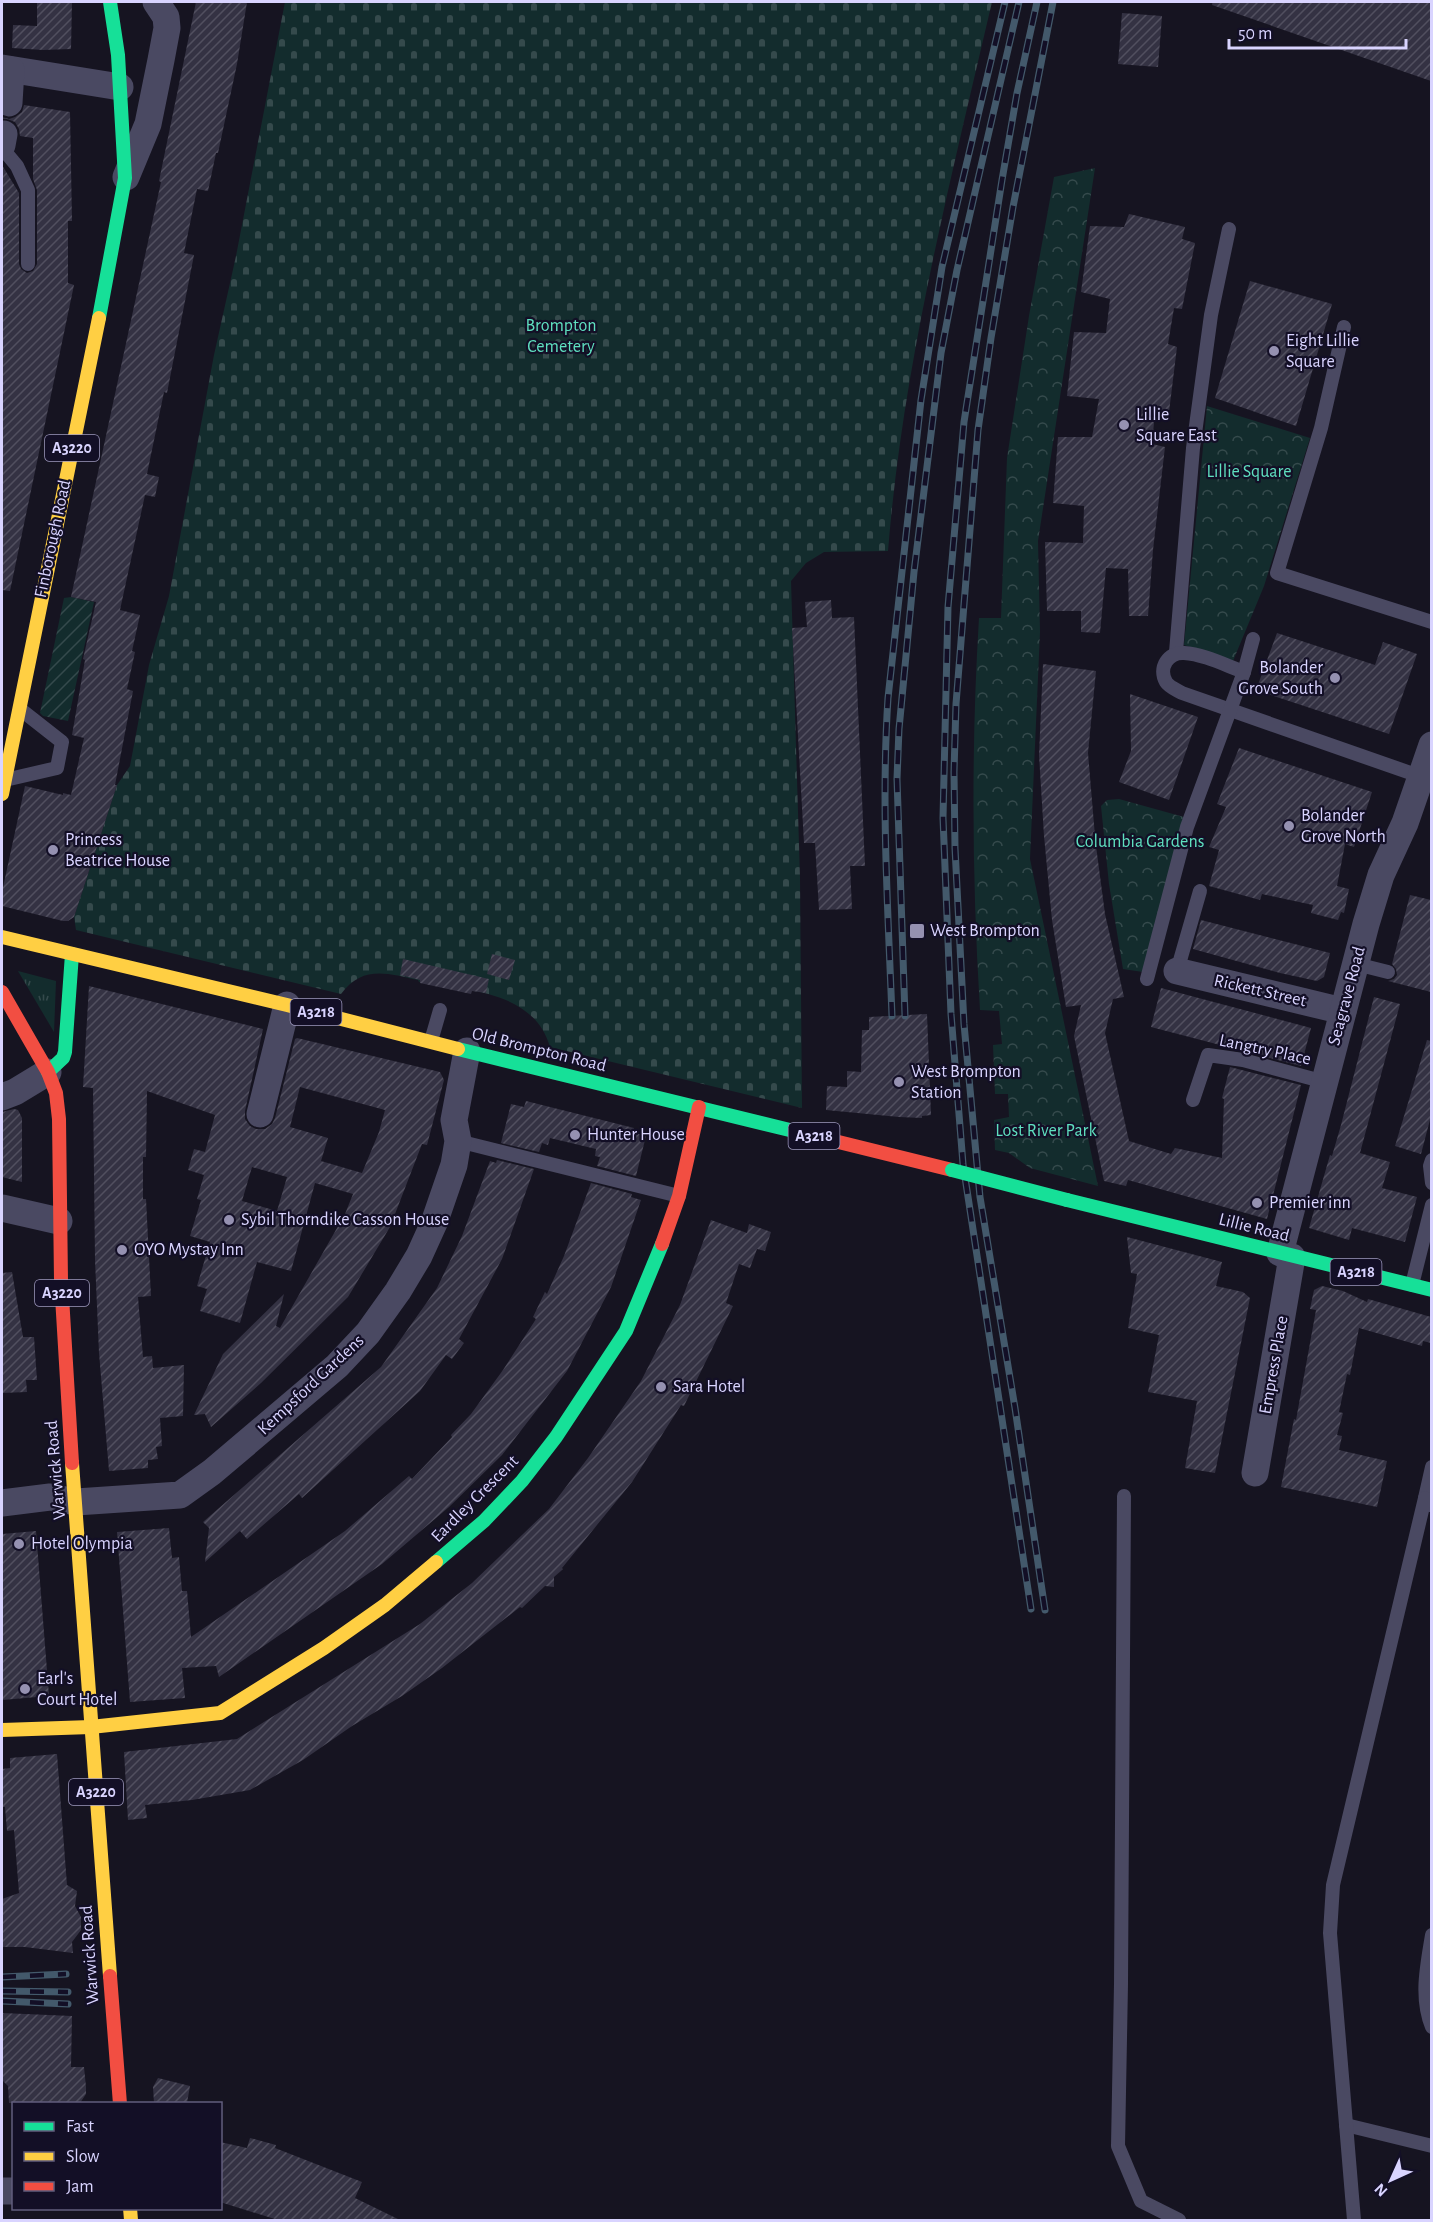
<svg xmlns="http://www.w3.org/2000/svg" width="1433" height="2222" font-family="'Alegreya Sans',sans-serif">
<style>
.grass{fill:url(#grass-tufts)}
.forest{fill:url(#forest-crowns)}
.cemetery{fill:url(#cemetery-stones)}
.garden{fill:url(#garden-furrows)}
.building{fill:url(#building-hatch);fill-rule:evenodd}
.lines{fill:none;stroke-linecap:round;stroke-linejoin:round}
.lane{stroke:#4a4962;stroke-width:14}
.street{stroke:#4a4962;stroke-width:27}
.fast{stroke:#16e098;stroke-width:14}
.slow{stroke:#ffcf43;stroke-width:14}
.jam{stroke:#f24e42;stroke-width:14}
.rail-casing{stroke:#43596b;stroke-width:7}
.rail{stroke:#130f26;stroke-width:4.5;stroke-dasharray:14;stroke-linecap:butt}
.fast-bridge{stroke:#16e098;stroke-width:14}
.poi-dot{fill:#9591b1;stroke:#130f26;stroke-width:2}
.labels{text-anchor:middle;dominant-baseline:central;stroke-width:4.5;stroke-linejoin:round;paint-order:stroke}
.shield{fill:#130f26;stroke:#9e99be;stroke-width:1.5}
.shield-label{font-size:16px;font-weight:bold;fill:#d9d4ff}
.park-label{font-size:18px;fill:#5fe0c0;stroke:#130f26}
.poi-label{font-size:18px;fill:#d9d4ff;stroke:#130f26;text-anchor:start}
.street-label{font-size:18px;fill:#d9d4ff;stroke:#130f26}
</style>
<defs>
<pattern id="grass-tufts" width="24" height="20" patternUnits="userSpaceOnUse" patternTransform="scale(1.5)"><rect width="24" height="20" fill="#132c2d"/><path d="M3 7l-1-3M5 7V3M7 7l1-3M15 17l-1-3M17 17v-4M19 17l1-3" fill="none" stroke="#354a4c"/></pattern>
<pattern id="forest-crowns" width="20" height="18" patternUnits="userSpaceOnUse" patternTransform="scale(1.5)"><rect width="20" height="18" fill="#132c2d"/><path d="M2 6a3 3 0 1 1 6 0M12 15a3 3 0 1 1 6 0" fill="none" stroke="#354a4c"/></pattern>
<pattern id="cemetery-stones" width="16" height="16" patternUnits="userSpaceOnUse" patternTransform="scale(1.5)"><rect width="16" height="16" fill="#132c2d"/><path d="M2 7V4a2 2 0 0 1 4 0v3zM10 15v-3a2 2 0 0 1 4 0v3z" fill="#354a4c"/></pattern>
<pattern id="garden-furrows" width="10" height="10" patternUnits="userSpaceOnUse" patternTransform="scale(1.5)"><rect width="10" height="10" fill="#132c2d"/><path d="M-1 1l2-2M0 10L10 0M9 11l2-2" fill="none" stroke="#354a4c"/></pattern>
<pattern id="building-hatch" width="6" height="6" patternUnits="userSpaceOnUse" patternTransform="scale(1.5)"><rect width="6" height="6" fill="#343243"/><path d="M-1 1l2-2M0 6l6-6M5 7l2-2" fill="none" stroke="#514f5f"/></pattern>
</defs>
<rect width="100%" height="100%" fill="#161421"/>
<path class="grass" d="M 18,971 L 56,981 L 54,1032 Z"/>
<g class="forest">
<path d="M 1095,168 L 1038,541 L 1040,632 L 1030,859 L 1098,1186 L 1030,1168 L 1009,1153 L 995,1150 L 994,1120 L 1009,1117 L 1008,1094 L 995,1094 L 993,1045 L 1002,1044 L 999,1011 L 980,1010 C 972,879 971,749 979,618 L 1001,618 L 1007,458 L 1029,316 L 1054,177 Z"/>
<path d="M 1207,406 L 1310,438 L 1264,586 L 1233,661 L 1184,645 Z"/>
<path d="M 1119,799 L 1184,817 L 1143,972 L 1123,969 L 1109,884 L 1101,806 L 1107,800 Z"/>
</g>
<path class="cemetery" d="M 285,2 L 992,2 C 950,183 903,364 888,551 L 824,552 L 806,563 L 791,581 L 800,878 L 802,1108 L 550,1047 C 534,991 467,990 419,982 L 418,980 C 387,973 362,965 341,994 L 76,930 L 74,917 L 117,785 L 130,766 L 149,665 L 169,596 L 214,355 L 236,256 Z"/>
<path class="garden" d="M 71,597 L 94,602 L 68,721 L 43,716 L 40,713 L 64,598 Z"/>
<g class="building">
<path d="M 37,2 L 72,2 L 71,49 L 43,50 L 12,48 L 13,25 L 37,26 Z"/>
<path d="M 196,2 L 247,2 L 237,64 L 218,153 L 216,153 L 208,191 L 197,189 L 184,253 L 194,255 L 167,393 L 164,392 L 147,474 L 159,477 L 155,497 L 145,495 L 120,610 L 140,615 L 132,651 L 135,652 L 127,689 L 133,691 L 115,785 L 117,785 L 74,917 L 68,921 L 63,921 L 2,906 L 2,892 L 25,786 L 63,795 L 63,793 L 71,795 L 84,738 L 72,735 L 85,660 L 83,659 L 96,602 L 71,597 L 161,182 L 159,181 Z"/>
<path d="M 1213,2 L 1431,2 L 1431,81 L 1212,5 Z"/>
<path d="M 1122,13 L 1162,16 L 1158,67 L 1118,64 Z"/>
<path d="M 24,105 L 70,112 L 72,221 L 68,221 L 68,283 L 74,285 L 10,591 L 2,590 L 2,165 L 19,193 L 19,264 L 21,269 L 27,273 L 33,271 L 37,264 L 37,190 L 33,179 L 33,138 L 20,136 L 19,129 L 15,122 L 7,119 L 2,119 L 2,117 L 9,119 L 15,117 L 22,112 Z"/>
<path d="M 1129,214 L 1185,227 L 1182,239 L 1195,243 L 1182,309 L 1174,308 L 1168,344 L 1177,347 L 1169,412 L 1155,412 L 1152,444 L 1165,447 L 1153,550 L 1148,616 L 1129,616 L 1128,569 L 1106,568 L 1100,633 L 1081,632 L 1081,611 L 1047,611 L 1045,542 L 1083,543 L 1084,506 L 1053,503 L 1058,437 L 1092,437 L 1099,399 L 1067,396 L 1074,332 L 1106,333 L 1110,299 L 1081,292 L 1090,226 L 1124,227 Z"/>
<path d="M 1250,281 L 1332,304 L 1296,426 L 1215,398 Z"/>
<path d="M 831,600 L 832,618 L 854,617 L 865,866 L 850,866 L 852,909 L 819,910 L 815,843 L 804,843 L 792,628 L 807,627 L 805,602 Z"/>
<path d="M 1277,633 L 1375,665 L 1383,642 L 1417,654 L 1389,734 L 1256,690 Z"/>
<path d="M 1043,664 L 1096,671 L 1088,753 L 1096,848 L 1096,846 L 1105,914 L 1124,997 L 1113,999 L 1105,1033 L 1129,1141 L 1171,1154 L 1175,1148 L 1222,1158 L 1224,1099 L 1222,1098 L 1230,1067 L 1301,1085 L 1267,1219 L 1128,1180 L 1126,1186 L 1104,1181 L 1074,1036 L 1081,1005 L 1066,1007 L 1052,920 L 1044,836 L 1039,755 Z"/>
<path d="M 1130,694 L 1198,717 L 1169,800 L 1119,782 L 1131,751 Z"/>
<path d="M 1239,748 L 1372,792 L 1354,847 L 1345,844 L 1337,886 L 1349,889 L 1344,913 L 1341,912 L 1338,920 L 1311,913 L 1313,905 L 1262,894 L 1260,900 L 1209,886 L 1219,850 L 1209,847 L 1226,807 L 1217,804 Z"/>
<path d="M 1410,895 L 1431,900 L 1431,992 L 1388,981 L 1394,979 L 1397,975 L 1396,969 L 1392,964 Z"/>
<path d="M 1201,920 L 1330,953 L 1324,977 L 1317,981 L 1280,973 L 1193,949 Z"/>
<path d="M 492,954 L 515,960 L 509,980 L 487,974 Z"/>
<path d="M 403,959 L 489,979 L 486,993 L 472,991 L 471,994 L 420,983 L 420,980 L 400,975 Z"/>
<path d="M 89,986 L 263,1029 L 245,1111 L 245,1119 L 250,1126 L 256,1129 L 265,1129 L 272,1124 L 275,1118 L 295,1039 L 297,1038 L 440,1072 L 444,1080 L 427,1145 L 422,1144 L 390,1227 L 348,1297 L 261,1383 L 211,1427 L 205,1414 L 194,1415 L 223,1354 L 284,1294 L 276,1326 L 280,1328 L 345,1214 L 353,1194 L 315,1183 L 291,1271 L 257,1262 L 240,1323 L 200,1311 L 207,1289 L 197,1286 L 210,1242 L 190,1236 L 201,1200 L 197,1199 L 204,1175 L 188,1170 L 194,1149 L 205,1152 L 215,1115 L 147,1091 L 146,1157 L 143,1157 L 143,1199 L 146,1199 L 151,1296 L 138,1297 L 143,1357 L 152,1356 L 153,1368 L 184,1365 L 183,1416 L 160,1418 L 162,1446 L 156,1447 L 158,1459 L 148,1460 L 148,1468 L 109,1471 L 99,1353 L 95,1260 L 93,1088 L 83,1087 ZM 300,1087 L 385,1110 L 379,1132 L 362,1173 L 321,1161 L 328,1138 L 290,1127 ZM 252,1167 L 287,1177 L 277,1211 L 242,1201 Z"/>
<path d="M 1161,988 L 1311,1028 L 1301,1066 L 1151,1027 Z"/>
<path d="M 1374,997 L 1400,1004 L 1360,1153 L 1390,1162 L 1382,1188 L 1417,1197 L 1405,1242 L 1352,1228 L 1349,1240 L 1309,1228 L 1330,1155 L 1332,1156 L 1341,1125 Z"/>
<path d="M 927,1014 L 931,1115 L 922,1116 L 922,1118 L 899,1117 L 826,1110 L 827,1086 L 847,1087 L 847,1071 L 861,1072 L 862,1030 L 869,1030 L 869,1017 Z"/>
<path d="M 1427,1040 L 1431,1041 L 1431,1116 L 1421,1154 L 1395,1146 Z"/>
<path d="M 526,1101 L 634,1128 L 633,1132 L 646,1136 L 636,1176 L 597,1166 L 600,1157 L 595,1156 L 596,1149 L 550,1138 L 548,1145 L 542,1143 L 539,1152 L 501,1143 L 511,1104 L 524,1107 Z"/>
<path d="M 14,1109 L 18,1110 L 22,1118 L 22,1182 L 2,1177 L 2,1112 Z"/>
<path d="M 497,1160 L 534,1169 L 502,1259 L 459,1339 L 464,1343 L 452,1359 L 446,1355 L 420,1391 L 302,1498 L 299,1494 L 247,1539 L 240,1531 L 205,1562 L 209,1528 L 203,1522 L 381,1367 L 437,1288 L 462,1236 L 490,1161 L 496,1163 Z"/>
<path d="M 591,1183 L 632,1194 L 631,1197 L 641,1200 L 611,1287 L 567,1371 L 502,1455 L 449,1507 L 382,1564 L 219,1677 L 216,1666 L 182,1668 L 185,1698 L 130,1702 L 117,1532 L 169,1528 L 172,1558 L 179,1557 L 182,1591 L 187,1591 L 191,1637 L 345,1531 L 409,1476 L 412,1479 L 452,1437 L 451,1435 L 471,1414 L 503,1370 L 536,1319 L 533,1317 L 545,1292 L 547,1294 L 564,1256 Z"/>
<path d="M 711,1220 L 747,1233 L 749,1224 L 771,1232 L 765,1251 L 757,1249 L 750,1268 L 739,1264 L 726,1303 L 733,1306 L 684,1406 L 681,1405 L 632,1482 L 562,1568 L 563,1569 L 554,1577 L 554,1587 L 545,1586 L 522,1608 L 520,1607 L 442,1668 L 402,1696 L 352,1726 L 303,1760 L 250,1790 L 192,1800 L 145,1805 L 147,1818 L 128,1820 L 124,1752 L 237,1739 L 420,1624 L 472,1583 L 549,1509 L 588,1458 L 641,1381 L 680,1305 Z"/>
<path d="M 1127,1237 L 1222,1262 L 1216,1286 L 1243,1292 L 1250,1298 L 1215,1473 L 1185,1468 L 1197,1401 L 1148,1392 L 1159,1335 L 1128,1328 L 1137,1274 L 1131,1273 Z"/>
<path d="M 12,1272 L 23,1337 L 34,1337 L 37,1380 L 26,1380 L 27,1392 L 2,1393 L 2,1273 Z"/>
<path d="M 1322,1286 L 1343,1291 L 1367,1302 L 1368,1299 L 1431,1317 L 1431,1343 L 1423,1341 L 1422,1346 L 1359,1328 L 1350,1375 L 1347,1374 L 1339,1412 L 1343,1413 L 1337,1435 L 1342,1436 L 1339,1450 L 1387,1461 L 1377,1507 L 1281,1487 L 1294,1419 L 1296,1420 L 1316,1310 L 1310,1309 L 1314,1290 Z"/>
<path d="M 36,1531 L 49,1696 L 2,1700 L 2,1534 Z"/>
<path d="M 57,1754 L 67,1885 L 77,1891 L 75,1906 L 81,1917 L 81,1930 L 72,1942 L 73,1953 L 25,1947 L 3,1947 L 2,1899 L 19,1893 L 14,1830 L 7,1831 L 5,1807 L 2,1807 L 2,1769 L 10,1768 L 10,1758 Z"/>
<path d="M 2,2013 L 72,2016 L 71,2067 L 84,2067 L 86,2087 L 86,2094 L 80,2103 L 9,2103 L 8,2086 L 3,2081 L 2,2063 Z"/>
<path d="M 158,2078 L 190,2086 L 187,2103 L 154,2103 L 153,2087 Z"/>
<path d="M 250,2138 L 276,2145 L 275,2148 L 362,2182 L 355,2198 L 400,2220 L 278,2220 L 220,2202 L 220,2142 L 247,2148 Z"/>
</g>
<g class="lines">
<g class="lane">
<path d="M 2,148 L 17,166 L 28,190 L 28,264"/>
<path d="M 1344,327 L 1321,428 L 1277,573 L 1432,622"/>
<path d="M 1176,652 L 1193,448 L 1211,315 L 1229,229"/>
<path d="M 1244,672 C 1225,665 1203,654 1184,653 C 1168,652 1158,668 1166,682 C 1169,687 1177,690 1182,693 L 1422,777"/>
<path d="M 5,780 L 57,768 L 62,742 L 20,709"/>
<path d="M 1356,964 L 1388,972"/>
<path d="M 1177,971 L 1200,891"/>
<path d="M 1147,979 L 1187,827 L 1244,672 L 1253,639"/>
<path d="M 431,1041 L 440,1010"/>
<path d="M 1193,1100 L 1208,1055 L 1243,1060 L 1325,1082"/>
<path d="M 458,1141 L 679,1196"/>
<path d="M 1432,1160 L 1430,1166 L 1432,1183"/>
<path d="M 1412,1285 L 1432,1205"/>
<path d="M 1124,1496 L 1121,1984 L 1118,2146 L 1141,2201 L 1179,2220"/>
<path d="M 1430,1505 L 1425,1498 L 1432,1467"/>
<path d="M 1432,1935 C 1427,1966 1420,1997 1432,2027"/>
<path d="M 1346,2125 L 1432,2146"/>
<path d="M 1354,2220 L 1330,1933 L 1333,1885 L 1425,1498"/>
</g>
<g class="street">
<path d="M 2,68 L 120,87"/>
<path d="M 9,103 L 11,70"/>
<path d="M 2,145 L 4,134"/>
<path d="M 126,177 L 148,124 L 161,60 L 167,28 L 166,17 L 156,2"/>
<path d="M 1177,971 L 1343,1011"/>
<path d="M 2,1097 L 15,1092 L 48,1072"/>
<path d="M 260,1114 L 287,1005"/>
<path d="M 2,1208 L 59,1221"/>
<path d="M 1280,1253 L 1366,924 L 1381,875 L 1405,823 L 1432,745"/>
<path d="M 1255,1473 L 1292,1257"/>
<path d="M 2,1503 L 50,1497 L 76,1502 L 180,1495 L 212,1472 L 337,1366 L 368,1333 L 398,1291 L 419,1256 L 434,1223 L 454,1165 L 458,1141 L 454,1120 L 467,1051"/>
<path d="M 2,2191 L 14,2191"/>
</g>
<g class="fast">
<path d="M 99,318 L 125,178 L 118,55 L 110,2"/>
<path d="M 458,1049 L 802,1133"/>
<path d="M 48,1072 L 63,1058 L 65,1052 L 72,954"/>
<path d="M 1067,1200 L 1432,1290"/>
<path d="M 436,1562 L 484,1521 L 522,1481 L 556,1437 L 626,1331 L 662,1244"/>
</g>
<g class="slow">
<path d="M 2,794 L 99,318"/>
<path d="M 2,937 L 287,1005 L 458,1049"/>
<path d="M 72,1463 L 110,1976"/>
<path d="M 2,1730 L 91,1727 L 220,1713 L 324,1648 L 385,1605 L 436,1562"/>
<path d="M 130,2208 L 131,2220"/>
</g>
<g class="jam">
<path d="M 2,992 L 48,1072 L 56,1093 L 59,1119 L 61,1280 L 72,1463"/>
<path d="M 802,1133 L 952,1170"/>
<path d="M 662,1244 L 679,1196 L 699,1107"/>
<path d="M 110,1976 L 120,2104"/>
</g>
<g class="rail-casing">
<g id="rail">
<path d="M 892,1016 C 888,910 881,804 888,698 L 921,400 L 942,267 L 1005,2"/>
<path d="M 905,1016 L 897,779 L 899,729 L 914,572 L 941,353 L 957,270 L 1019,2"/>
<path d="M 1031,1609 L 963,1164 L 951,1014 L 943,818 L 948,607 L 964,422 L 1002,180 L 1017,93 L 1037,2"/>
<path d="M 1045,1610 L 1015,1408 L 980,1197 L 964,1024 L 955,848 L 954,772 L 956,704 L 978,430 L 991,338 L 1013,207 L 1053,2"/>
<path d="M 2,1977 L 66,1974"/>
<path d="M 2,1991 L 68,1992"/>
<path d="M 2,2001 L 68,2004"/>
</g>
</g>
<use href="#rail" class="rail"/>
<path class="fast-bridge" d="M 952,1170 L 1067,1200"/>
</g>
<g class="poi-dot">
<circle cx="1274" cy="351" r="6"/>
<circle cx="1124" cy="425" r="6"/>
<circle cx="1335" cy="678" r="6"/>
<circle cx="1289" cy="826" r="6"/>
<circle cx="53" cy="850" r="6"/>
<rect x="909" y="923" width="16" height="16" rx="3"/>
<circle cx="899" cy="1082" r="6"/>
<circle cx="575" cy="1135" r="6"/>
<circle cx="1257" cy="1203" r="6"/>
<circle cx="229" cy="1220" r="6"/>
<circle cx="122" cy="1250" r="6"/>
<circle cx="661" cy="1387" r="6"/>
<circle cx="19" cy="1544" r="6"/>
<circle cx="25" cy="1689" r="6"/>
</g>
<g class="labels">
<g class="shield">
<rect x="45" y="435" width="54" height="26" rx="4.5"/>
<rect x="290.5" y="999" width="51" height="26" rx="4.5"/>
<rect x="788.5" y="1123" width="51" height="26" rx="4.5"/>
<rect x="1330.5" y="1259" width="51" height="26" rx="4.5"/>
<rect x="35" y="1280" width="54" height="26" rx="4.5"/>
<rect x="69" y="1779" width="54" height="26" rx="4.5"/>
</g>
<g class="shield-label">
<text x="72" y="448">A3220</text>
<text x="316" y="1012">A3218</text>
<text x="814" y="1136">A3218</text>
<text x="1356" y="1272">A3218</text>
<text x="62" y="1293">A3220</text>
<text x="96" y="1792">A3220</text>
</g>
<g class="park-label">
<text x="561" y="326">Brompton<tspan x="561" dy="21">Cemetery</tspan></text>
<text x="1249" y="472">Lillie Square</text>
<text x="1140" y="842">Columbia Gardens</text>
<text x="1046" y="1131">Lost River Park</text>
</g>
<g class="poi-label">
<text x="1286" y="341">Eight Lillie<tspan x="1286" dy="21">Square</tspan></text>
<text x="1136" y="415">Lillie<tspan x="1136" dy="21">Square East</tspan></text>
<text x="1323" y="668" text-anchor="end">Bolander<tspan x="1323" dy="21">Grove South</tspan></text>
<text x="1301" y="816">Bolander<tspan x="1301" dy="21">Grove North</tspan></text>
<text x="65" y="840">Princess<tspan x="65" dy="21">Beatrice House</tspan></text>
<text x="930" y="931">West Brompton</text>
<text x="911" y="1072">West Brompton<tspan x="911" dy="21">Station</tspan></text>
<text x="587" y="1135">Hunter House</text>
<text x="1269" y="1203">Premier inn</text>
<text x="241" y="1220">Sybil Thorndike Casson House</text>
<text x="134" y="1250">OYO Mystay Inn</text>
<text x="673" y="1387">Sara Hotel</text>
<text x="31" y="1544">Hotel Olympia</text>
<text x="37" y="1679">Earl's<tspan x="37" dy="21">Court Hotel</tspan></text>
</g>
<g class="street-label">
<text transform="translate(53 539) rotate(-78)">Finborough Road</text>
<text transform="translate(1260 991) rotate(13)">Rickett Street</text>
<text transform="translate(1347 996) rotate(-75)">Seagrave Road</text>
<text transform="translate(539 1050) rotate(14)">Old Brompton Road</text>
<text transform="translate(1265 1050) rotate(12)">Langtry Place</text>
<text transform="translate(1254 1228) rotate(14)">Lillie Road</text>
<text transform="translate(1274 1365) rotate(-80)">Empress Place</text>
<text transform="translate(311 1385) rotate(-43)">Kempsford Gardens</text>
<text transform="translate(56 1470) rotate(-95)">Warwick Road</text>
<text transform="translate(475 1499) rotate(-45)">Eardley Crescent</text>
<text transform="translate(90 1955) rotate(-94)">Warwick Road</text>
</g>
</g>
<rect width="1433" height="2222" fill="none" stroke="#d9d4ff" stroke-width="6"/>
<rect x="12" y="2102" width="210" height="108" fill="#130f26" stroke="#625e7d" stroke-width="1.5"/>
<rect x="24" y="2122" width="30" height="9" fill="#16e098" stroke="#625e7d" stroke-width="1.5"/>
<text x="66" y="2132" font-size="18" fill="#d9d4ff">Fast</text>
<rect x="24" y="2152" width="30" height="9" fill="#ffcf43" stroke="#625e7d" stroke-width="1.5"/>
<text x="66" y="2162" font-size="18" fill="#d9d4ff">Slow</text>
<rect x="24" y="2182" width="30" height="9" fill="#f24e42" stroke="#625e7d" stroke-width="1.5"/>
<text x="66" y="2192" font-size="18" fill="#d9d4ff">Jam</text>
<g transform="translate(1391 2180) rotate(225)" stroke="#130f26" stroke-width="4.5" paint-order="stroke">
<path d="M0-4.5L10 22L0 15L-10 22Z" fill="#d9d4ff"/>
<text y="-9" font-size="16" font-weight="bold" text-anchor="middle" fill="#d9d4ff">N</text>
</g>
<path d="M1229 39v9h177v-9" fill="none" stroke="#d9d4ff" stroke-width="3"/>
<text x="1238" y="39" font-size="18" fill="#d9d4ff" stroke="#130f26" stroke-width="4.5" paint-order="stroke">50 m</text>
</svg>
